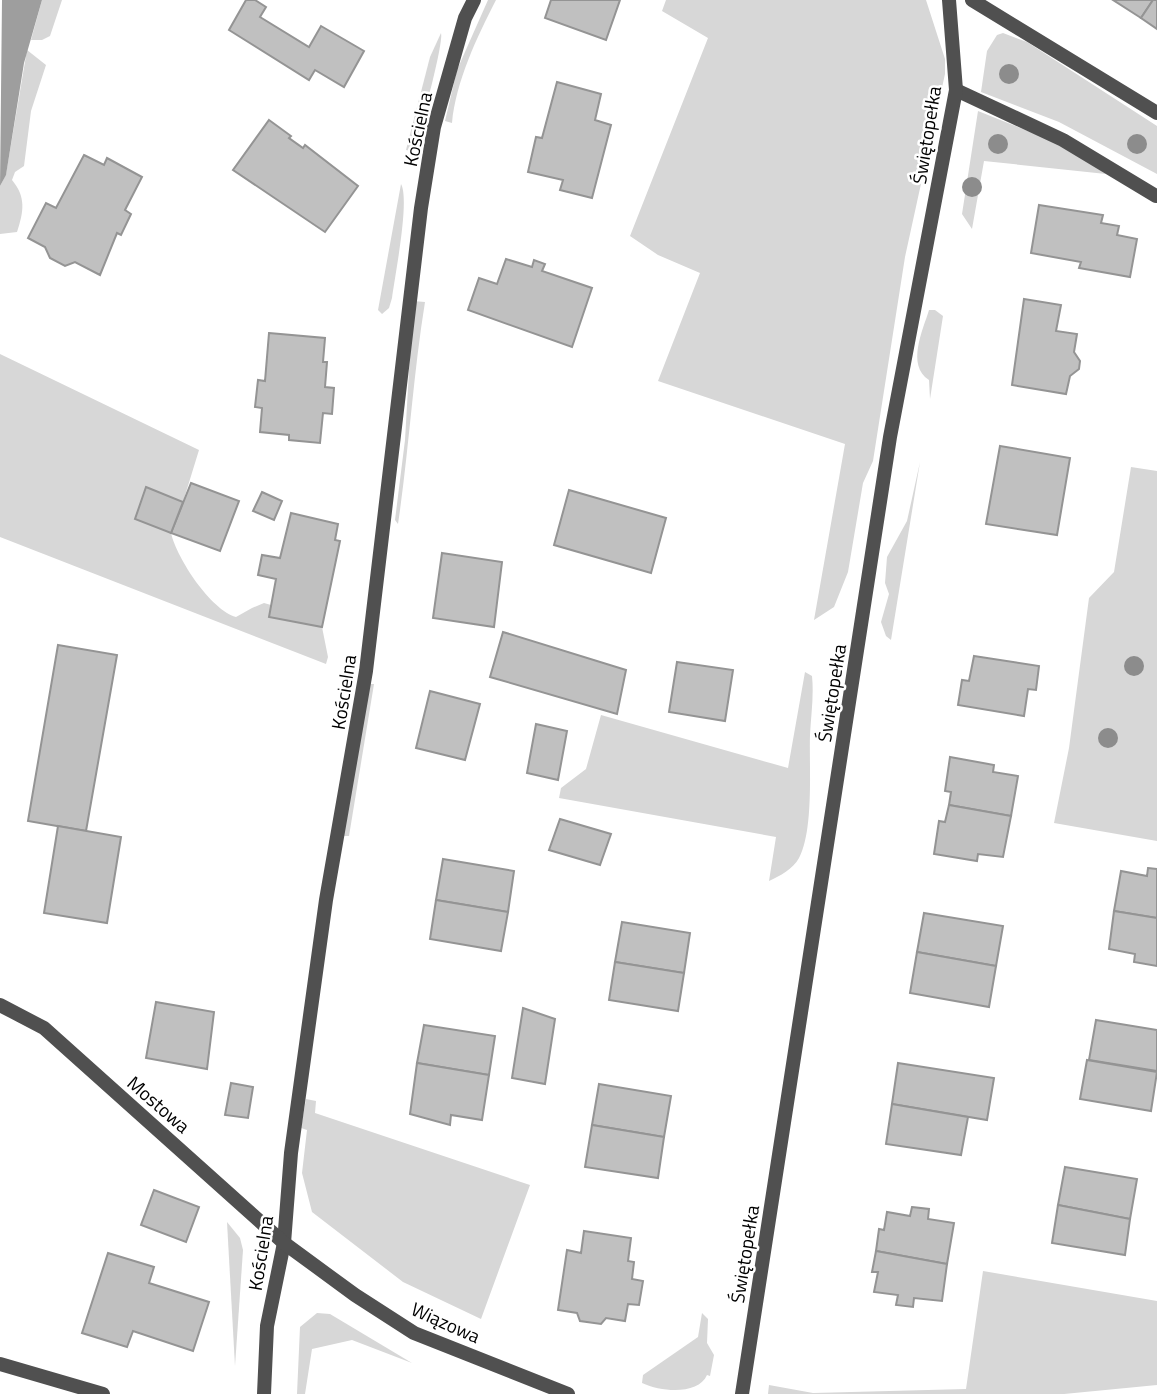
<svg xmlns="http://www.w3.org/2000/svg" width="1157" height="1394" font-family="'Titillium Web',sans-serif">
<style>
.green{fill:#d7d7d7}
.water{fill:#9e9e9e}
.building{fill:#c0c0c0;stroke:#949494;stroke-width:2}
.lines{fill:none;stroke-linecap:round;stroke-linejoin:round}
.service{stroke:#505050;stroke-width:14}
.minor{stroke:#505050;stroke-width:14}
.tertiary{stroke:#505050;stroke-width:14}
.tree{fill:#8c8c8c}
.labels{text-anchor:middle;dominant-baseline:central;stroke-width:5;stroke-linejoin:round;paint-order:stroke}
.street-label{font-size:19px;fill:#000;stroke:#fff}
</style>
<rect width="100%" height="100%" fill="#fff"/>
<g class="green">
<path d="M 42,0 L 62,0 L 50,36 L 42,40 L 31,40 Z"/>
<path d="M 488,0 L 496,0 C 477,37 456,81 452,123 L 445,121 L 457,70 Z"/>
<path d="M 666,0 L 926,0 L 945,59 L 945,74 L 905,257 L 873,461 L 863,483 L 848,572 L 834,607 L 814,620 L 845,444 L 658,381 L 700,273 L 658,255 L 630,236 L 708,38 L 662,11 Z"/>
<path d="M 441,33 C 444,43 418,141 411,151 L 406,150 L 430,57 Z"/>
<path d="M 1003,33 L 1027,42 L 1157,126 L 1157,174 L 1059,122 L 981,92 L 987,51 L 997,35 Z"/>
<path d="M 27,50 L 46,65 L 31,111 L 24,166 L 15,172 L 12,180 C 26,197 24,211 17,232 L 0,234 L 0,186 L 6,174 Z"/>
<path d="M 978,111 L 1065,146 L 1106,174 L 984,161 L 972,229 L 962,214 Z"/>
<path d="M 401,184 C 410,200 395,275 392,298 L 389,308 L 382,314 L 378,310 Z"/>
<path d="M 413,301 L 425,302 C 413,376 409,450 398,524 L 395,520 L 405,440 Z"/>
<path d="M 929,310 L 935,310 L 943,316 L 930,399 L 929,380 C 906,365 923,330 929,310 Z"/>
<path d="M 0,354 L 199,450 L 183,502 L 147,488 L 135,519 L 171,533 C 177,559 211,610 236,617 L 252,608 L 264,603 L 271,605 L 269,617 L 322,627 L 328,657 L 326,664 L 0,537 Z"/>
<path d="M 920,462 L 891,640 L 886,636 L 881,622 L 889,594 L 885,583 L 887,557 L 907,521 Z"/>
<path d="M 1131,467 L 1157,471 L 1157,841 L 1054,823 L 1069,748 L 1089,598 L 1114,572 Z"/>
<path d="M 805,672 L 812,676 C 814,696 811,715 810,735 C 809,768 814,829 799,858 C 793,869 780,876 769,881 L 776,837 L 559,798 L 561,788 L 586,769 L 601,715 L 788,768 Z"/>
<path d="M 370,684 L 374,684 L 349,836 L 343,836 Z"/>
<path d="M 306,1099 L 316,1101 L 315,1113 L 530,1185 L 481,1319 L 403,1282 L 312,1212 L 302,1173 L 307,1130 L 301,1128 Z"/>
<path d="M 227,1222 L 240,1238 L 243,1250 L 235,1366 Z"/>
<path d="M 983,1271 L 1157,1301 L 1157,1385 L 1064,1394 L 768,1394 L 769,1385 L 813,1393 L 966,1389 Z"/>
<path d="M 317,1313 L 330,1314 L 412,1363 L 352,1340 L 312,1349 L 305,1394 L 297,1394 L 300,1327 Z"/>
<path d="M 702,1313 L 708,1319 L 707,1343 L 714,1355 L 710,1376 L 707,1375 C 699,1394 664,1393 642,1383 L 643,1375 L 698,1337 Z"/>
</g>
<path class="water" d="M 2,0 L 42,0 L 24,63 L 6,175 L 0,186 Z"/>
<g class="building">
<path d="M 246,0 L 255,0 L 266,7 L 260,17 L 309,47 L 321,26 L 364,51 L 344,87 L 315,70 L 309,80 L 229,30 Z"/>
<path d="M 551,0 L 620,0 L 606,40 L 545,18 Z"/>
<path d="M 1113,0 L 1153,0 L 1141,18 Z"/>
<path d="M 1153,0 L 1157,0 L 1157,29 L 1141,18 Z"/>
<path d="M 557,82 L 601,94 L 595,120 L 611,125 L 592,198 L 560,190 L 563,180 L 528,172 L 536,137 L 542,138 Z"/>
<path d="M 269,120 L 291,136 L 289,138 L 303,148 L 305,145 L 358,186 L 325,232 L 233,170 Z"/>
<path d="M 84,155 L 104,165 L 107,158 L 142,177 L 125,210 L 131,214 L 121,235 L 117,233 L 100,275 L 75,262 L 65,266 L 50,258 L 45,247 L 28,238 L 46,203 L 56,208 Z"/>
<path d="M 1039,205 L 1103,215 L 1101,223 L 1119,226 L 1117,235 L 1137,239 L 1130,277 L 1079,268 L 1081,262 L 1031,253 Z"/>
<path d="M 506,259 L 532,267 L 534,260 L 545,264 L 542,271 L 592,288 L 572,347 L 468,310 L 479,278 L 497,284 Z"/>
<path d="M 1024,299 L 1061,305 L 1056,331 L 1077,334 L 1074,352 L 1080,361 L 1079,369 L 1070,376 L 1066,394 L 1012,385 Z"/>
<path d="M 269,333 L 325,338 L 323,362 L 327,362 L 325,387 L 334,388 L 332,414 L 323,413 L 320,443 L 289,440 L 289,435 L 260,432 L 262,408 L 255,407 L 258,380 L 265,381 Z"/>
<path d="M 1000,446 L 1070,458 L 1057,535 L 986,524 Z"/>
<path d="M 191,483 L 239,501 L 220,551 L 171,533 Z"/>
<path d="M 146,487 L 183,502 L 171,533 L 135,519 Z"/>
<path d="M 569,490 L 666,518 L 651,573 L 554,545 Z"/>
<path d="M 262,492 L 282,501 L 274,520 L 253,511 Z"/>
<path d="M 291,513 L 338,524 L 335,540 L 340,541 L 322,627 L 269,617 L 276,579 L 258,575 L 262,555 L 280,558 Z"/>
<path d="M 442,553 L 502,562 L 494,627 L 433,618 Z"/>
<path d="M 503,632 L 626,670 L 617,714 L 490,677 Z"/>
<path d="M 58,645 L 117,655 L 86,831 L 28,821 Z"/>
<path d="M 974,656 L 1039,666 L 1036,690 L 1028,689 L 1024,716 L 958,705 L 962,680 L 969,681 Z"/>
<path d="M 677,662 L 733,670 L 725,721 L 669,712 Z"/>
<path d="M 430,691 L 480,704 L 465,760 L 416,748 Z"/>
<path d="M 536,724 L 567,731 L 558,780 L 527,773 Z"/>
<path d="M 950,757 L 994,765 L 993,772 L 1018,776 L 1011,816 L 949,805 L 951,792 L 945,791 Z"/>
<path d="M 949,805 L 1011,816 L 1003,857 L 978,854 L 977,861 L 934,854 L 939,821 L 945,822 Z"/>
<path d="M 560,819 L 611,834 L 600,865 L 549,850 Z"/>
<path d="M 58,826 L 121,837 L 107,923 L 44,913 Z"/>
<path d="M 443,859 L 514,871 L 508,912 L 436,900 Z"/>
<path d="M 1148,868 L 1157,869 L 1157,918 L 1114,911 L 1121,871 L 1147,876 Z"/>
<path d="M 436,900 L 508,912 L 501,951 L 430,939 Z"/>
<path d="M 1114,911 L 1157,918 L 1157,966 L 1134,962 L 1135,954 L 1109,949 Z"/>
<path d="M 924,913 L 1003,926 L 996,966 L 917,952 Z"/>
<path d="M 622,922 L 690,933 L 684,973 L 615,962 Z"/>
<path d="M 917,952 L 996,966 L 989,1007 L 910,993 Z"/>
<path d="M 615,962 L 684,973 L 678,1011 L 609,1000 Z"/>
<path d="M 156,1002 L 214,1012 L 207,1069 L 146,1058 Z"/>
<path d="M 523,1008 L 555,1019 L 545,1084 L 512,1078 Z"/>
<path d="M 1096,1020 L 1157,1030 L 1157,1071 L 1089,1060 Z"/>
<path d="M 424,1025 L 495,1036 L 489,1075 L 417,1063 Z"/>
<path d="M 1087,1060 L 1157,1072 L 1151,1111 L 1080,1099 Z"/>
<path d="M 417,1063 L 489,1075 L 482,1120 L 451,1115 L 450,1125 L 410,1114 Z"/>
<path d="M 898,1063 L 994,1078 L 987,1120 L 892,1104 Z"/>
<path d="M 231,1083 L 253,1087 L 248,1118 L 225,1115 Z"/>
<path d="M 599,1084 L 671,1096 L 664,1137 L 592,1125 Z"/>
<path d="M 892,1104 L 968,1117 L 961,1155 L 886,1144 Z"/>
<path d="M 592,1125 L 664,1137 L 658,1178 L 585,1167 Z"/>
<path d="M 1065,1167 L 1137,1179 L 1130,1219 L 1058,1205 Z"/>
<path d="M 154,1190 L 199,1207 L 186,1242 L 141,1225 Z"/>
<path d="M 1058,1205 L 1130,1219 L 1125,1255 L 1052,1243 Z"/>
<path d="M 912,1207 L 929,1209 L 928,1219 L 954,1223 L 947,1264 L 876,1251 L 879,1229 L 884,1230 L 887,1212 L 910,1216 Z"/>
<path d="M 584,1231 L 631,1238 L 628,1261 L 634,1262 L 632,1279 L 643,1281 L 639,1305 L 628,1304 L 625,1321 L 606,1318 L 601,1324 L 580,1321 L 577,1313 L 558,1310 L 567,1250 L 581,1253 Z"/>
<path d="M 876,1251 L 947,1264 L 942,1301 L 914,1298 L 913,1307 L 896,1305 L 898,1295 L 874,1292 L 878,1272 L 872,1272 Z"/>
<path d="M 108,1253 L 154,1267 L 149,1283 L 209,1302 L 193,1351 L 133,1331 L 127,1347 L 82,1333 Z"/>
</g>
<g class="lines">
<g class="service">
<path d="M 972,0 L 1157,113"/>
<path d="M 956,90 L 1063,140 L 1156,196"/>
<path d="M 0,1364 L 103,1394"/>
</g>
<g class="minor">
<path d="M 264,1394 L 267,1326 L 284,1243 L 291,1153 L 326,900 L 366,671 L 421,208 L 434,127 L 465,18 L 474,0"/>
<path d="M 742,1394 L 890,437 L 956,90 L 949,0"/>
</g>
<path class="tertiary" d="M 0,1005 L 44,1028 L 284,1243 L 355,1295 L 414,1333 L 568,1394"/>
</g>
<g class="tree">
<circle cx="1009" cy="74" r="10"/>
<circle cx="998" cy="144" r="10"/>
<circle cx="1137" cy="144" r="10"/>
<circle cx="972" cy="187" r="10"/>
<circle cx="1134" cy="666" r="10"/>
<circle cx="1108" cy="738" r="10"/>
</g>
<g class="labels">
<g class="street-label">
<text transform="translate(417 129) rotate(-78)">Kościelna</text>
<text transform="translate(926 135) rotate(-81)">Świętopełka</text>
<text transform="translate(343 692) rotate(-81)">Kościelna</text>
<text transform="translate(831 693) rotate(-81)">Świętopełka</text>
<text transform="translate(159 1104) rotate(41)">Mostowa</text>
<text transform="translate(260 1253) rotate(-81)">Kościelna</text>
<text transform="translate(744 1254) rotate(-81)">Świętopełka</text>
<text transform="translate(446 1322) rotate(24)">Wiązowa</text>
</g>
</g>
</svg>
